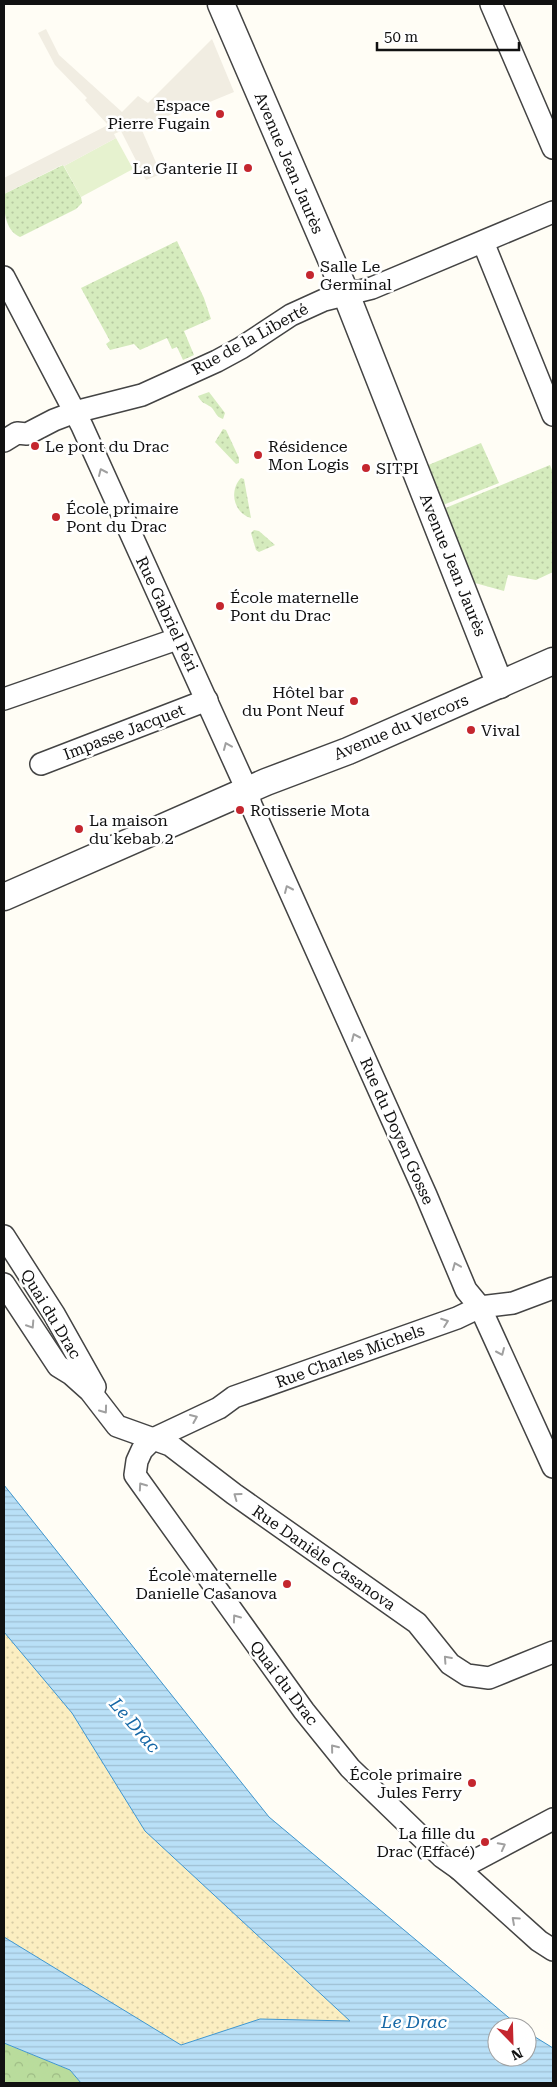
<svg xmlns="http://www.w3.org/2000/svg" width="557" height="2087" font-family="'Roboto Serif',serif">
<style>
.green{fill:url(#green-dots)}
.forest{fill:url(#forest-crowns)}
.sand{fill:url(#sand-dots)}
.pitch{fill:#e6f2cf}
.plaza{fill:#f1ede2}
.water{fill:url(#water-rules);stroke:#3f96cf}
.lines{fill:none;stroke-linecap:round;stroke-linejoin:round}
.minor-casing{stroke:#444;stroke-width:24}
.tertiary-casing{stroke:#444;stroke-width:29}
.minor{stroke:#fff;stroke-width:21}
.tertiary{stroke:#fff;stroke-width:26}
.oneway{stroke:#a0a0a0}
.poi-dot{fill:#c4262e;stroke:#fff;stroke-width:2}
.labels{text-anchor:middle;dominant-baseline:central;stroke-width:5;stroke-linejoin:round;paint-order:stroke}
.poi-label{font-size:16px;fill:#111;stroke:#fff;text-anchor:start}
.street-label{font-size:16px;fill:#111;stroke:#fff}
.water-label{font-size:18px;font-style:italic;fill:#1768a6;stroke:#fff}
</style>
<defs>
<pattern id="green-dots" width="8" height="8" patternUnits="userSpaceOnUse" patternTransform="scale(1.25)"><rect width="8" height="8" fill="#d5ebbd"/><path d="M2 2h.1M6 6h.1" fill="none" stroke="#b6c8a1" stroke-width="1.8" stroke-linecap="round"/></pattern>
<pattern id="forest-crowns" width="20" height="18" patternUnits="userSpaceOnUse" patternTransform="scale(1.25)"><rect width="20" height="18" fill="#b9dc9c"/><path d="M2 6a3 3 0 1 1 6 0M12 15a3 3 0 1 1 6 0" fill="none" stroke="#9ebc85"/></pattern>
<pattern id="sand-dots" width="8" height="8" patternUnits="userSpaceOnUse" patternTransform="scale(1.25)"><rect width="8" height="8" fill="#fbeec1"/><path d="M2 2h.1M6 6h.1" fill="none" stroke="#d6cba5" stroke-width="1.8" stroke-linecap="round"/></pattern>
<pattern id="water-rules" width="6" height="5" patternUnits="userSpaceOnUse" patternTransform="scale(1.25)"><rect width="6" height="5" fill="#b9e0f7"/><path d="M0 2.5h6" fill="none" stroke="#9ebfd3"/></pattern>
</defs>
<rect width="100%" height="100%" fill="#fffdf5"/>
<g class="green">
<path d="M 63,165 L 81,197 L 82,203 L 76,209 L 20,237 C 4,230 4,209 4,194 Z"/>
<path d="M 177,241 L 204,298 L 211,319 L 184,331 L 194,355 L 183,360 L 177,347 L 172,349 L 167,338 L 140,350 L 134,344 L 110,350 L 106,344 L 110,341 L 81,288 Z"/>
<path d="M 209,392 L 225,413 L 223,419 C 216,417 216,412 211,407 C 205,403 201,403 198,396 Z"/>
<path d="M 223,429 L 226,430 L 239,458 L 239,463 L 236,464 L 215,442 Z"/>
<path d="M 481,443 L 499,483 L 443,505 L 426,466 Z"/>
<path d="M 550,465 L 553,473 L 553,572 L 536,580 L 508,575 L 504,591 L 475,583 L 443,509 Z"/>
<path d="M 241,478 L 244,479 L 251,518 C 233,513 229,490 241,478 Z"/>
<path d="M 254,530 L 259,531 L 275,545 L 259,552 L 256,550 L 251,533 Z"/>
</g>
<path class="forest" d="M 4,2043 L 70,2070 L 81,2083 L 4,2083 Z"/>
<path class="sand" d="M 4,1485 L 269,1817 L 520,2027 L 497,2027 L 497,2057 L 527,2057 L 527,2032 L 553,2048 L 553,2083 L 81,2083 L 70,2070 L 4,2043 Z"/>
<path class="pitch" d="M 116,138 L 133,169 L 81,197 L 64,166 Z"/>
<path class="plaza" d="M 46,29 L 59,55 L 122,112 L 138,96 L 148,103 L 212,39 L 234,92 L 183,113 L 181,110 L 141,128 L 161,174 L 146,180 L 121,131 L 114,134 L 116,138 L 64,166 L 62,165 L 4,194 L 4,178 L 108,125 L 85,100 L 87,98 L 55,65 L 38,33 Z"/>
<path class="water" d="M 4,1485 L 269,1817 L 520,2027 L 497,2027 L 497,2057 L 527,2057 L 527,2032 L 553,2048 L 553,2083 L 81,2083 L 70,2070 L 4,2043 L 4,1937 L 181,2045 L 260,2019 L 350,2021 L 145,1831 L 72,1713 L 4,1632 Z"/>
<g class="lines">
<g class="minor-casing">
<g id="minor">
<path d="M 491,4 L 553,148"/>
<path d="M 483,242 L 553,415"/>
<path d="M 4,277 L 82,426 L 247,790 L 251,805 L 426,1195 L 466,1290 L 480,1307 L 553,1467"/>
<path d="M 4,441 L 17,433 L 27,434 L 54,420 L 75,412 L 142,395 L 217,361 L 241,348 L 291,315 L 324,300 L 372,288 L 553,212"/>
<path d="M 4,699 L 177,639"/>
<path d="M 41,764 L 207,700"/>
<path d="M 4,1236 L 54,1314 L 95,1387 L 93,1389"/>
<path d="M 4,1284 L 58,1366 L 71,1374 L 90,1391 L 117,1426 L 170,1445 L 234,1494 L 417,1623 L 450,1664 L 467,1675 L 489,1678 L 553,1652"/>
<path d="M 553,1288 L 513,1303 L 480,1307 L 457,1318 L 234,1397 L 219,1408 L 153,1439 L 142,1450 L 137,1461 L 135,1475 L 304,1711 L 350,1768 L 442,1857 L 459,1869 L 539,1941 L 553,1950"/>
<path d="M 459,1869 L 553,1819"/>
</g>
</g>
<g class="tertiary-casing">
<g id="tertiary">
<path d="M 221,4 L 346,294 L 500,685"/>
<path d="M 4,897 L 266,782 L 348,751 L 553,661"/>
</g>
</g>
<use href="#minor" class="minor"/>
<use href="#tertiary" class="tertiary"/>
</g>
<defs><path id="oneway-chevron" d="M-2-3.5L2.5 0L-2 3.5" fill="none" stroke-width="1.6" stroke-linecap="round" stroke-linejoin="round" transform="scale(1.25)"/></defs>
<g class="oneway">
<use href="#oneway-chevron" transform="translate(102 472) rotate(-114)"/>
<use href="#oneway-chevron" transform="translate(227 746) rotate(-113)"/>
<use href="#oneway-chevron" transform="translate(288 889) rotate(-114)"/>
<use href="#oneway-chevron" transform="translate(355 1037) rotate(-114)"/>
<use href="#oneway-chevron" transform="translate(456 1266) rotate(-112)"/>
<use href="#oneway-chevron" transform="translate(445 1322) rotate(-20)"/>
<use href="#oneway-chevron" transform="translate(31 1325) rotate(57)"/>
<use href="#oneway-chevron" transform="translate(501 1352) rotate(66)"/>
<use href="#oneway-chevron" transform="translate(104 1410) rotate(54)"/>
<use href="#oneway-chevron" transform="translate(194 1418) rotate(-23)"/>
<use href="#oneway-chevron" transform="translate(142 1486) rotate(-125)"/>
<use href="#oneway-chevron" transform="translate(237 1496) rotate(-144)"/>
<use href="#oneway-chevron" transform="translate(236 1618) rotate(-126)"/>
<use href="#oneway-chevron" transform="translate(447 1659) rotate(-132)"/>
<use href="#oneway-chevron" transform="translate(334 1748) rotate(-129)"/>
<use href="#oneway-chevron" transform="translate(502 1846) rotate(-28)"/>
<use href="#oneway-chevron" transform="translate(515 1920) rotate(-138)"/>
</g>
<g class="poi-dot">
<circle cx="220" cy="114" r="5"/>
<circle cx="248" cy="168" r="5"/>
<circle cx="310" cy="275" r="5"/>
<circle cx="35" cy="446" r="5"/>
<circle cx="258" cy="455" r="5"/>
<circle cx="366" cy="468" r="5"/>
<circle cx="56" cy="517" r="5"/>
<circle cx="220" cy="606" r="5"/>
<circle cx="354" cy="701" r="5"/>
<circle cx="471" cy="730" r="5"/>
<circle cx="240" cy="810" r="5"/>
<circle cx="79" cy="829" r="5"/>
<circle cx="287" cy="1584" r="5"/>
<circle cx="472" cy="1783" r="5"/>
<circle cx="485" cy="1842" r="5"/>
</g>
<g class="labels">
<g class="poi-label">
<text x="210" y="105" text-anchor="end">Espace<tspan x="210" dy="18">Pierre Fugain</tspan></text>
<text x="238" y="168" text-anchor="end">La Ganterie II</text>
<text x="320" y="266">Salle Le<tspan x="320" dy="18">Germinal</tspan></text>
<text x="45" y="446">Le pont du Drac</text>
<text x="268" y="446">Résidence<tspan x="268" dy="18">Mon Logis</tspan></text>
<text x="376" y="468">SITPI</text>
<text x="66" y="508">École primaire<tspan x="66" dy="18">Pont du Drac</tspan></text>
<text x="230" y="597">École maternelle<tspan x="230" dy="18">Pont du Drac</tspan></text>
<text x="344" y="692" text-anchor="end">Hôtel bar<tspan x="344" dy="18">du Pont Neuf</tspan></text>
<text x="481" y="730">Vival</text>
<text x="250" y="810">Rotisserie Mota</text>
<text x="89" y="820">La maison<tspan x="89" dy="18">du kebab 2</tspan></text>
<text x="277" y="1575" text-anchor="end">École maternelle<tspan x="277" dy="18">Danielle Casanova</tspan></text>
<text x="462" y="1774" text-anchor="end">École primaire<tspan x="462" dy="18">Jules Ferry</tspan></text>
<text x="475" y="1833" text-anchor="end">La fille du<tspan x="475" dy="18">Drac (Effacé)</tspan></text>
</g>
<g class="street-label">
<text transform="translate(289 163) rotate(67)">Avenue Jean Jaurès</text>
<text transform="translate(250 339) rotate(-29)">Rue de la Liberté</text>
<text transform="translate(453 565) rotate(68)">Avenue Jean Jaurès</text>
<text transform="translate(167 614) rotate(65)">Rue Gabriel Péri</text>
<text transform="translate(401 727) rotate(-23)">Avenue du Vercors</text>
<text transform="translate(124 732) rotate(-21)">Impasse Jacquet</text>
<text transform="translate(397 1131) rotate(66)">Rue du Doyen Gosse</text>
<text transform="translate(51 1314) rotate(59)">Quai du Drac</text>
<text transform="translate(350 1356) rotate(-20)">Rue Charles Michels</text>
<text transform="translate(324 1558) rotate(35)">Rue Danièle Casanova</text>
<text transform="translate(284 1683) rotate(53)">Quai du Drac</text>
</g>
<g class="water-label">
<text transform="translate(135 1725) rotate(49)">Le Drac</text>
<text x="414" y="2021">Le Drac</text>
</g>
</g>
<rect width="557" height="2087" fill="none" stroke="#111111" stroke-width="10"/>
<g transform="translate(512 2042) rotate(157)"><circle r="24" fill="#ffffff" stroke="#a0a0a0"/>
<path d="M0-4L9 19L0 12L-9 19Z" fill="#c4262e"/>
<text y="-8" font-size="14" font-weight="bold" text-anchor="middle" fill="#111111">N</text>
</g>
<path d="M377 42v8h142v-8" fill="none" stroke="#111111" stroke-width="2.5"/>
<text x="384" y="42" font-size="15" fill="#111111" stroke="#ffffff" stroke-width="4" paint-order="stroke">50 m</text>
</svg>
